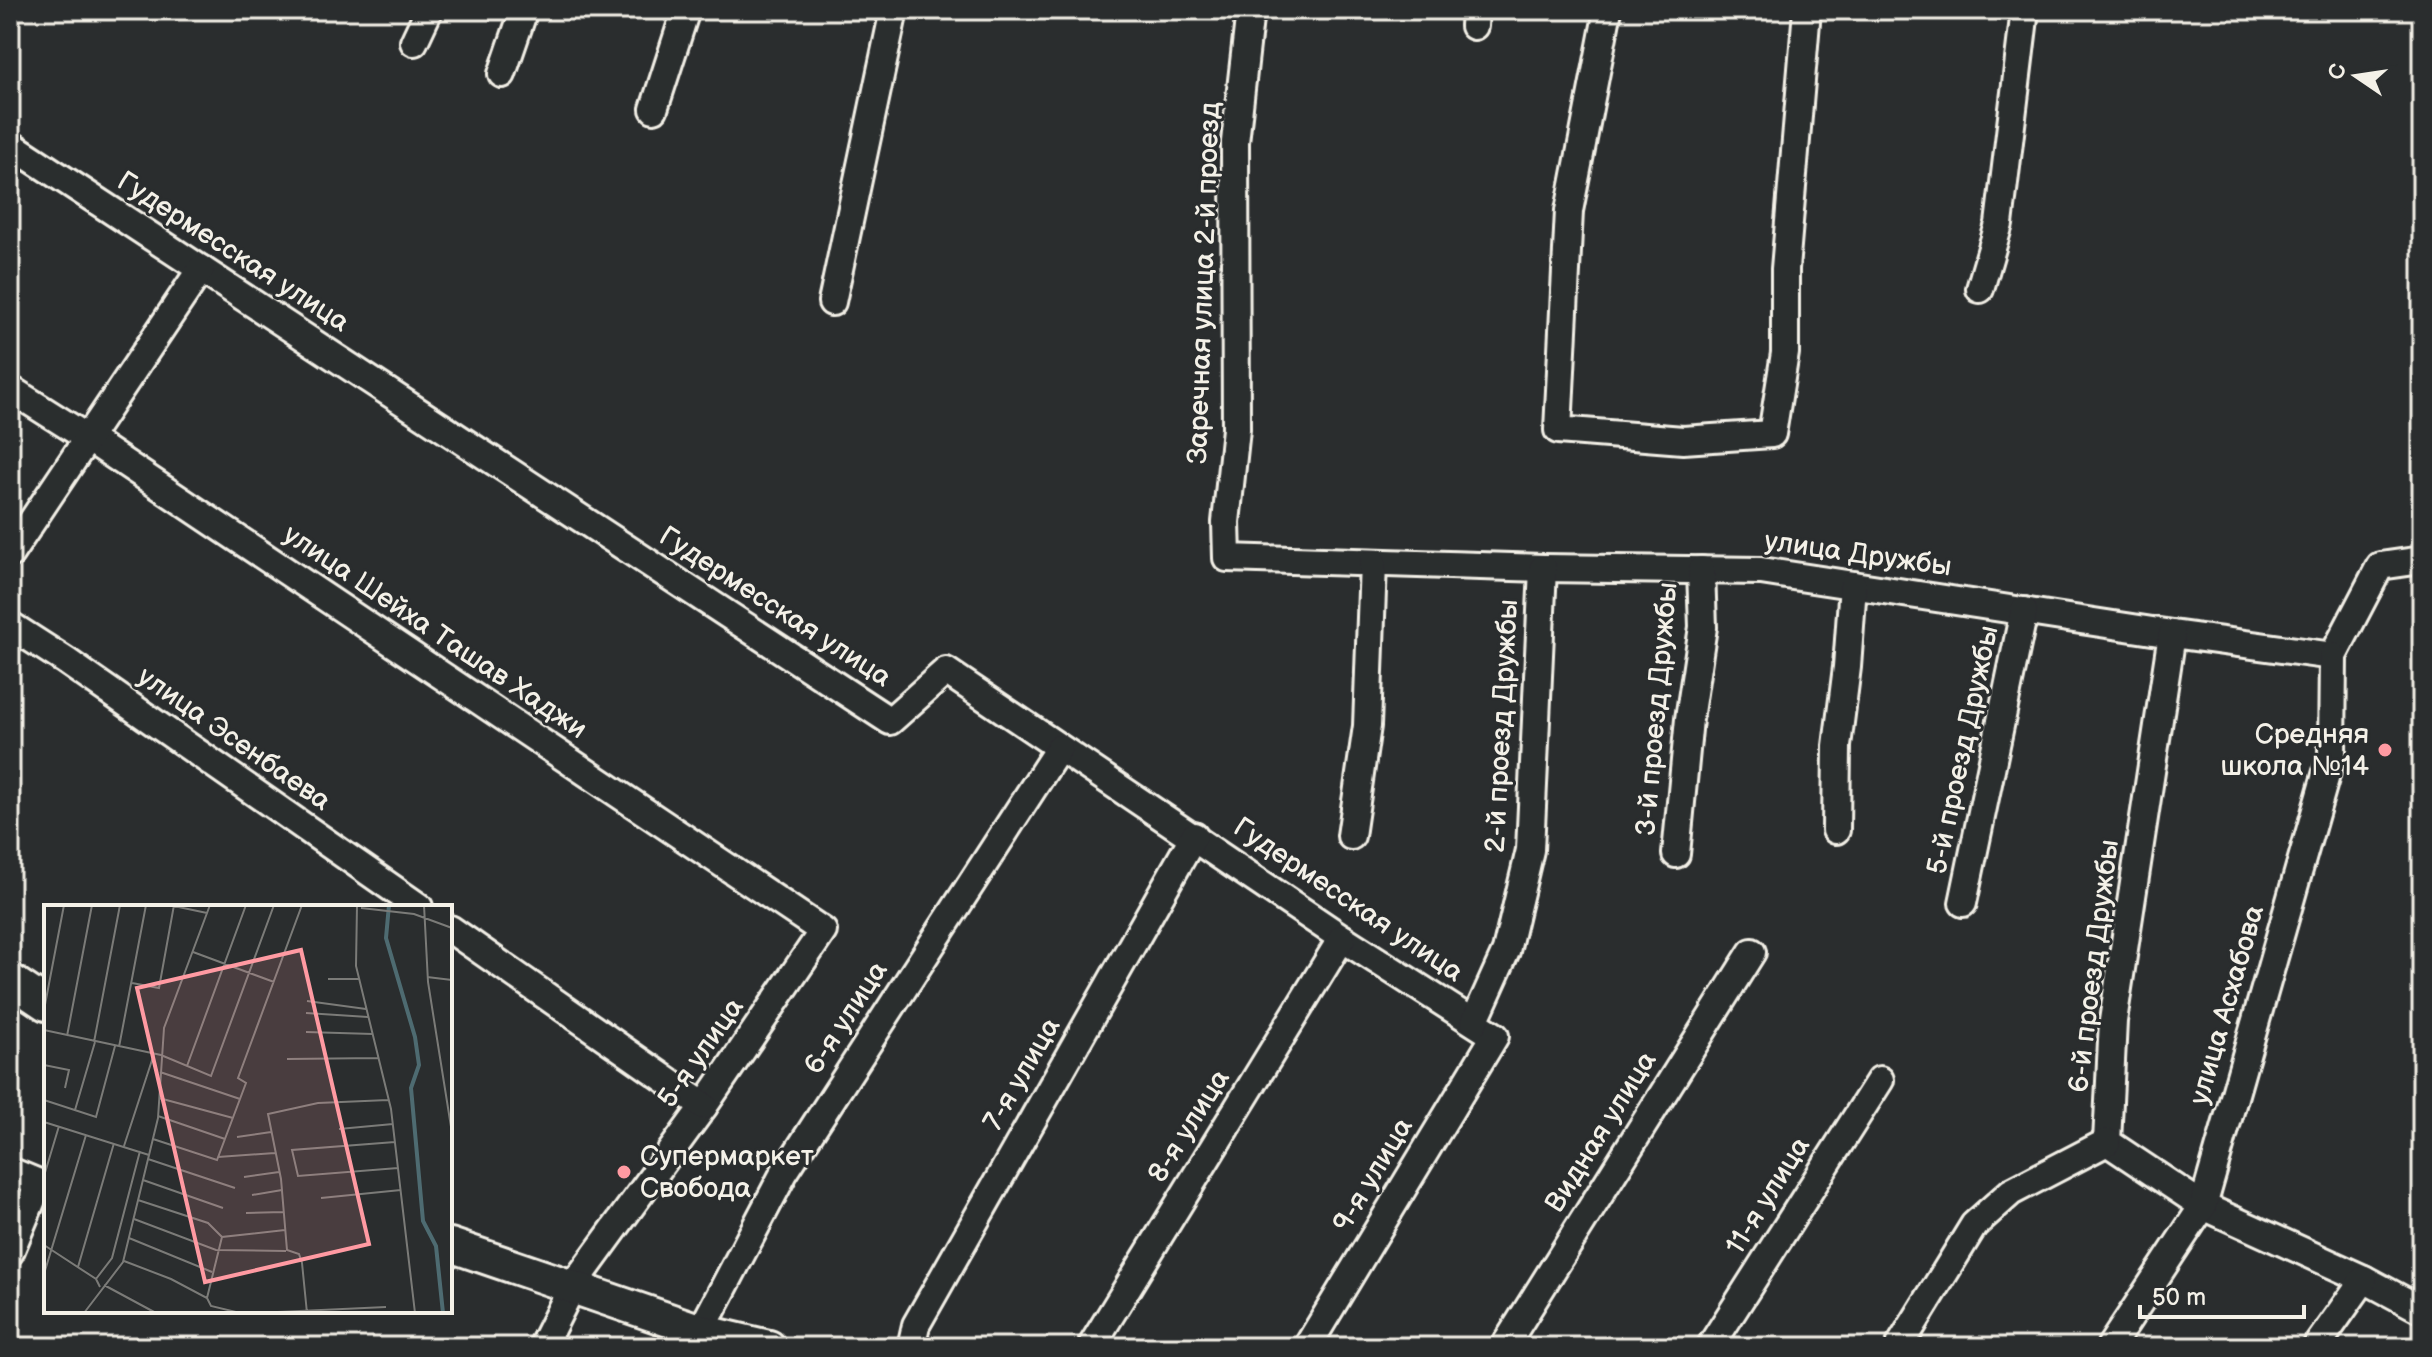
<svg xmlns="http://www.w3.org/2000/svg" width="2432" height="1357" font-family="'Balsamiq Sans',sans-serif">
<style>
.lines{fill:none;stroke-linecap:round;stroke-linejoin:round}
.minor-casing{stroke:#f4f1e8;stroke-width:32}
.major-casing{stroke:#f4f1e8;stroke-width:38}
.minor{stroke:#2a2d2e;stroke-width:26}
.major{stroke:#2a2d2e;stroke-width:32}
.poi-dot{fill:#ff9aa2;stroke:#2a2d2e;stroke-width:3}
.labels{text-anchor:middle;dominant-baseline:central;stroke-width:6;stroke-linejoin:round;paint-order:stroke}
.street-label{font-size:28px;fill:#f4f1e8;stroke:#2a2d2e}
.poi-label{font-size:28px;fill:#f4f1e8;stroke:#2a2d2e;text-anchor:end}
.inset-river{fill:none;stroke:#4e6b71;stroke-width:4}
.inset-road{fill:none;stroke:#7b7b78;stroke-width:2}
.view{fill:#ff9aa2;fill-opacity:0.15;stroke:#ff9aa2;stroke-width:4}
.inset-edge{fill:none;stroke:#f4f1e8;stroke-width:4}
</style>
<rect width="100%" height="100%" fill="#2a2d2e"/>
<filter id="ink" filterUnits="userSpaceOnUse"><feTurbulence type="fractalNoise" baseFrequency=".0125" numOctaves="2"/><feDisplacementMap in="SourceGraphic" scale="16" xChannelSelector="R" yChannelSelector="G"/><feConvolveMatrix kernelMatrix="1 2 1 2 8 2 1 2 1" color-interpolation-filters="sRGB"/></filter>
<g filter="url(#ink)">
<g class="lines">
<g class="minor-casing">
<g id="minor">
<path d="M 1250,10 L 1235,142 L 1236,429 L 1226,522 L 1227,558 L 1543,568 L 1761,571 L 2172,634 L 2333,656 L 2380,566 L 2422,560"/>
<path d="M 1608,10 L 1569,211 L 1558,430 L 1683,440 L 1772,434 L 1785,353 L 1785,269 L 1807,10"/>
<path d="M 1474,26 L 1475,10"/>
<path d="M 414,42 L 429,10"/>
<path d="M 502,74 L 524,10"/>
<path d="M 654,109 L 686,10"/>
<path d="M 10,144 L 890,721 L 946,671 L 1342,938 L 1495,1036 L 1307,1347"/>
<path d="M 1980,289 L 1999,224 L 2025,10"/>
<path d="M 832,302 L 894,10"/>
<path d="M 10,389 L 89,439 L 823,931 L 704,1106 L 572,1287 L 542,1347"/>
<path d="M 10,554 L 201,269"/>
<path d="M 10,625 L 66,661 L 419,907"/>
<path d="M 2172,634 L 2113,1021 L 2107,1142 L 2203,1206 L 2364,1279 L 2422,1310"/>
<path d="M 1836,830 L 1837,746 L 1847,667 L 1853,585"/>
<path d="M 1351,836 L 1367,726 L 1373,563"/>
<path d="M 1676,854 L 1689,719 L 1703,627 L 1701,570"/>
<path d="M 1963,903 L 2024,611"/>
<path d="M 450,929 L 704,1106"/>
<path d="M 1474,1022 L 1506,951 L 1530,850 L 1543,568"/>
<path d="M 10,1171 L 39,1183 L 10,1252"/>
<path d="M 701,1331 L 784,1173 L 1059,748"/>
<path d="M 911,1347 L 916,1325 L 1194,836"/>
<path d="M 1091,1347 L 1342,938"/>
<path d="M 1504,1347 L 1752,952"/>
<path d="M 1710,1347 L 1880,1080"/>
<path d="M 1899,1347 L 1974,1225 L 2011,1192 L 2107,1142"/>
<path d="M 2110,1347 L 2203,1206 L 2332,754 L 2333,656"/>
<path d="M 2316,1347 L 2364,1279"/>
</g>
</g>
<g class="major-casing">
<g id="major">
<path d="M 10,980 L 46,1004"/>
<path d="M 450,1245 L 701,1331 L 769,1347"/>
</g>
</g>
<use href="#minor" class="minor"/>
<use href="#major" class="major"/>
</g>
</g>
<g class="poi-dot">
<circle cx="2385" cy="750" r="8"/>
<circle cx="624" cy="1172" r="8"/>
</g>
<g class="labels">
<g class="street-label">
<text transform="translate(233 252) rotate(33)">Гудермесская улица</text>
<text transform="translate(1204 283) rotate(-88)">Заречная улица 2-й проезд</text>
<text transform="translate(1858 554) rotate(8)">улица Дружбы</text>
<text transform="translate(775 607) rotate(33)">Гудермесская улица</text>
<text transform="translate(435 632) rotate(34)">улица Шейха Ташав Хаджи</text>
<text transform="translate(1657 709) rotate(-85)">3-й проезд Дружбы</text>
<text transform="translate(1502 726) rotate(-87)">2-й проезд Дружбы</text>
<text transform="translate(234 739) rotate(35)">улица Эсенбаева</text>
<text transform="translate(1963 750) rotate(-78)">5-й проезд Дружбы</text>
<text transform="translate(1348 900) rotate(34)">Гудермесская улица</text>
<text transform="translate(2094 966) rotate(-83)">6-й проезд Дружбы</text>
<text transform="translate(2227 1005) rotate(-74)">улица Асхабова</text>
<text transform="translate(846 1018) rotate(-57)">6-я улица</text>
<text transform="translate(701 1053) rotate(-55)">5-я улица</text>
<text transform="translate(1022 1074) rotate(-60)">7-я улица</text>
<text transform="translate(1189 1126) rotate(-58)">8-я улица</text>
<text transform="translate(1601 1132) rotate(-58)">Видная улица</text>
<text transform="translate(1373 1175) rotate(-59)">9-я улица</text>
<text transform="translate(1768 1196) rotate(-58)">11-я улица</text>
</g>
<g class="poi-label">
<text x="2369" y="734">Средняя<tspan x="2369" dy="32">школа №14</tspan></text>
<text x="640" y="1156" text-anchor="start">Супермаркет<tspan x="640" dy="32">Свобода</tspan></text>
</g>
</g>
<g transform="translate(44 905)">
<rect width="408" height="408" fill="#2a2d2e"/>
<path class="inset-river" d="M 345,0 L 342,33 L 371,132 L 375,160 L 367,183 L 379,316 L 392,341 L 399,408"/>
<path class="inset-road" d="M 125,0 L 163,8M 313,0 L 312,61 L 347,204 L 371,408M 380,0 L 384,77 L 408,228M 317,3 L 370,9 L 408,23M 149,47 L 230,77M 383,72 L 408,75M 284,74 L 315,74M 88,78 L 115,83 L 130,0M 263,96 L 322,104M 0,105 L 20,0M 262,108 L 324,112M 0,125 L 117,150 L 167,171 L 230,0M 262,127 L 329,129M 23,131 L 48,0M 50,137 L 76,0M 75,142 L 102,0M 243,154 L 334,153M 0,160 L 25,165 L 21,183M 143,161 L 202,0M 116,167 L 196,194M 115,193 L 189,213M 0,195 L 52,212 L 71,141M 31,205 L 51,137M 114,211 L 181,234M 0,217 L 105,250M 295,224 L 349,219M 193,232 L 227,227M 109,234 L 173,255 L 202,178 L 194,173 L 258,0M 351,237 L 248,245 L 254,271 L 354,263M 80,241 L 110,149M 174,252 L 231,248M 104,254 L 191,283M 0,271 L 15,221M 200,272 L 235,267M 99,275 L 179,303M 208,290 L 238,285M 277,293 L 357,285M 94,295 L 164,318 L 178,332M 202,308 L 239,307M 90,314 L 172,345 L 242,346M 85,333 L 168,367M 0,340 L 52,374 L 56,382M 80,356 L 127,374 L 163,393 L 167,401 L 196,408M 34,362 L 70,238M 0,369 L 42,230M 52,374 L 68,353 L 96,246M 60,380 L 112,408M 163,393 L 178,332 L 241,325M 40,408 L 79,357 L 114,213 L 120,123 L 166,0M 212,408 L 342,402M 263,408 L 258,358 L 255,349 L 243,345 L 237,274 L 224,209 L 274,198 L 344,195"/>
<path class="view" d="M 257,45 L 325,339 L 161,377 L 93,83 Z"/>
<rect width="408" height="408" class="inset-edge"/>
</g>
<rect width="2432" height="1357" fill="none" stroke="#2a2d2e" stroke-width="40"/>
<rect x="20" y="20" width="2392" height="1317" fill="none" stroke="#f4f1e8" stroke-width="3" filter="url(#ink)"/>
<g transform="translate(2356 76) rotate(283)" stroke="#2a2d2e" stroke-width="6" paint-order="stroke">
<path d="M0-6L14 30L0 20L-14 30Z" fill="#f4f1e8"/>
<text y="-12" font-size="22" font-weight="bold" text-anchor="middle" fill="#f4f1e8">С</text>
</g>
<path d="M2140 1305v12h164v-12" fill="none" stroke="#f4f1e8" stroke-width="4"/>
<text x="2152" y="1305" font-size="24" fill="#f4f1e8" stroke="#2a2d2e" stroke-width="6" paint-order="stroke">50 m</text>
</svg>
